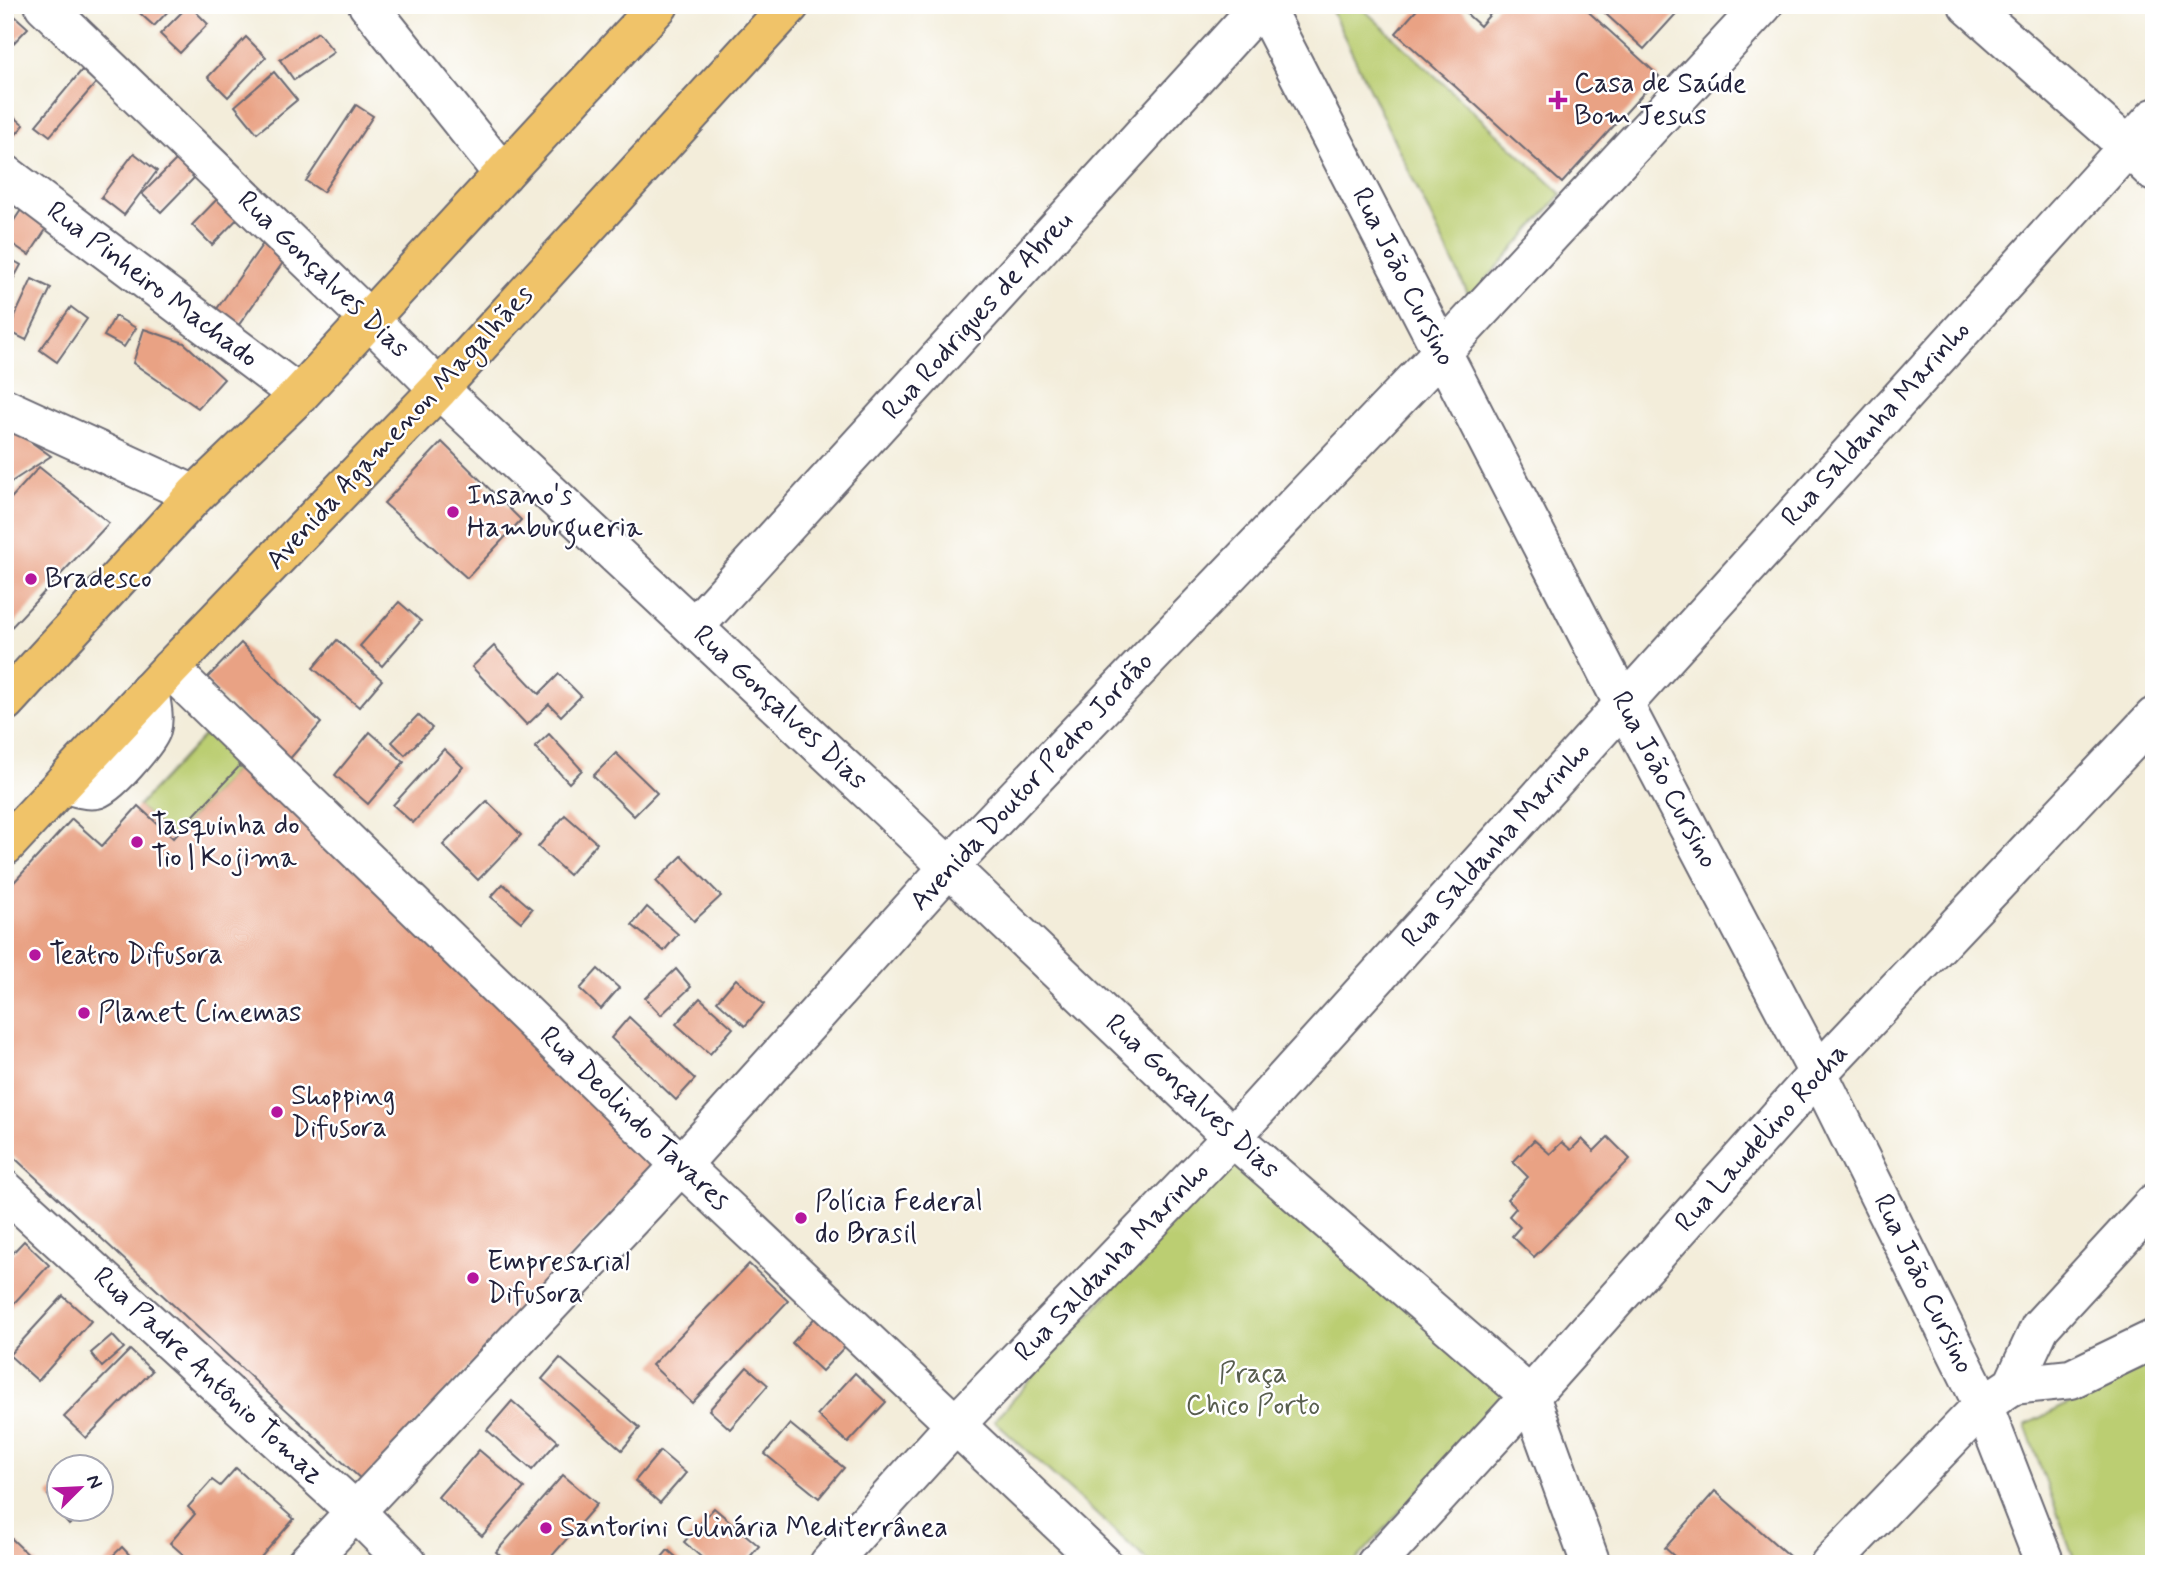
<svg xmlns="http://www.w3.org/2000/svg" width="2159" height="1569" font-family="Mynerve,sans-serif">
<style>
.green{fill:#bbce72;stroke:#6e7856;stroke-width:2}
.building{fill:#e9a284}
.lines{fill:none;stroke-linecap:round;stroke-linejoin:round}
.minor-casing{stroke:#6b6973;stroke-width:42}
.tertiary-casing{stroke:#6b6973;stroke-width:42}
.primary-casing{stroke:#6b6973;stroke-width:42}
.minor{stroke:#fff;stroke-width:38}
.tertiary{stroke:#fff;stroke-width:38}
.primary{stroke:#f0c369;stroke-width:38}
.poi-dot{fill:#b5179e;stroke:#fff;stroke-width:2.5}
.labels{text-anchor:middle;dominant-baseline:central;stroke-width:5;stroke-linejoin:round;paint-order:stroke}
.poi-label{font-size:28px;fill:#22223b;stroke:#fff;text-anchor:start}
.street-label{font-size:28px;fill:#22223b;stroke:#fff}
.park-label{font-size:28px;fill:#585e4e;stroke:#fff}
</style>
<rect width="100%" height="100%" fill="#fff"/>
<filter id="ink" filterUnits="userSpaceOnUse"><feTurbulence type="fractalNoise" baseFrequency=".0143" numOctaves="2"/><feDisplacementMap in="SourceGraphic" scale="14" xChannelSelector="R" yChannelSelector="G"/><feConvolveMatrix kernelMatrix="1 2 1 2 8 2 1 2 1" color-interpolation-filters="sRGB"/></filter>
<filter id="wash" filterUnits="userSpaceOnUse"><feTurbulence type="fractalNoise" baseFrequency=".00686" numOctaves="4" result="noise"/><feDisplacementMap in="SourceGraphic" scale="28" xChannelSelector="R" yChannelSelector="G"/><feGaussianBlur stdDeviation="1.57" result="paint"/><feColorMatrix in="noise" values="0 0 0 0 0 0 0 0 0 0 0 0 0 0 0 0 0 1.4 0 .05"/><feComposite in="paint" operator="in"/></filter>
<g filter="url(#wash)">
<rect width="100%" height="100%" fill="#f3edda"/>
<g class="green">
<path d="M 1329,5 L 1359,5 L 1562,194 L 1470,298 Z"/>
<path d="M 213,726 L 247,758 L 173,838 L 138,806 Z"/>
<path d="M 1237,1148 L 1509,1390 L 1353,1564 L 1151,1564 L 994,1421 L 1183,1211 Z"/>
<path d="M 2154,1362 L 2154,1564 L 2076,1564 L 2025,1425 Z"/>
</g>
<g id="blocks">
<g class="building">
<path d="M 131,5 L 174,5 L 154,26 Z"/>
<path d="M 189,5 L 208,24 L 180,53 L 160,34 Z"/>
<path d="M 1421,5 L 1457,5 L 1480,26 L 1498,5 L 1581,5 L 1659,76 L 1562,183 L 1396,33 Z"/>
<path d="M 1596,5 L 1684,5 L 1644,49 Z"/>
<path d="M 5,7 L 28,28 L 5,52 Z"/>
<path d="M 318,32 L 334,52 L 294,80 L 280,60 Z"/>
<path d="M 246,37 L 266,57 L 228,97 L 208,77 Z"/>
<path d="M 82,70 L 96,83 L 50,136 L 36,125 Z"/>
<path d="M 274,72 L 297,100 L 257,133 L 235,106 Z"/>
<path d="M 356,105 L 373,116 L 323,192 L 306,181 Z"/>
<path d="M 5,109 L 24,125 L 5,147 Z"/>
<path d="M 134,153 L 157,171 L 124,215 L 101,197 Z"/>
<path d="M 177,159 L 195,177 L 161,212 L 142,194 Z"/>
<path d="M 224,192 L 244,212 L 212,245 L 192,225 Z"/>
<path d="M 23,207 L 49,225 L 29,255 L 5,239 L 5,234 Z"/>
<path d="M 267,238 L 289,254 L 231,336 L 209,320 Z"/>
<path d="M 5,256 L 21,265 L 10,285 L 5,282 Z"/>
<path d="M 32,279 L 51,288 L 26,340 L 8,331 Z"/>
<path d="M 71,307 L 87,319 L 57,362 L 40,350 Z"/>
<path d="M 115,316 L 136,328 L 124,347 L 104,336 Z"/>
<path d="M 144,329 L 184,343 L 224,379 L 198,408 L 133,363 Z"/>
<path d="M 5,428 L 21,435 L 51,456 L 5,486 Z"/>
<path d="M 442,442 L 521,520 L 467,578 L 384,503 Z"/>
<path d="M 39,467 L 109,523 L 5,634 L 5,505 Z"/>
<path d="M 399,602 L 421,621 L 382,666 L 360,646 Z"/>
<path d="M 337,640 L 382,680 L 359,707 L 313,668 Z"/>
<path d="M 241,643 L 321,723 L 287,762 L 205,680 Z"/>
<path d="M 494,646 L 539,694 L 559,674 L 581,696 L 561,716 L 549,704 L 527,725 L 472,667 Z"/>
<path d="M 418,715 L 432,728 L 405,755 L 392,742 Z"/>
<path d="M 370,732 L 404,762 L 368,804 L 335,775 Z"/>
<path d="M 549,734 L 582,770 L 569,783 L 535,747 Z"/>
<path d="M 444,749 L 463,767 L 413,823 L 393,805 Z"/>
<path d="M 616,753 L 657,793 L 634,816 L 593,776 Z"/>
<path d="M 247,758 L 667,1153 L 363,1481 L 5,1149 L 5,892 L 72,819 L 102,846 L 138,806 L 173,838 Z"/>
<path d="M 487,801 L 521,835 L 478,880 L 443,845 Z"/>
<path d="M 565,815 L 597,843 L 569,875 L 538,847 Z"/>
<path d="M 682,856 L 721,896 L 694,921 L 656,881 Z"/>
<path d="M 503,884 L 532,909 L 521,922 L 491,897 Z"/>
<path d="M 647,907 L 678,934 L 664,951 L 632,925 Z"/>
<path d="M 598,969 L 619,988 L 601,1009 L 580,989 Z"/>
<path d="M 676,969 L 691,987 L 661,1015 L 645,998 Z"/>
<path d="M 736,979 L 764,1004 L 745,1026 L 717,1001 Z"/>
<path d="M 700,998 L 733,1028 L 710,1054 L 676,1024 Z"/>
<path d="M 629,1017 L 695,1079 L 676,1100 L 611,1038 Z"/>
<path d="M 1608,1137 L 1630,1159 L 1534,1257 L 1512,1236 L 1520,1227 L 1509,1216 L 1516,1208 L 1507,1199 L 1528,1177 L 1513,1162 L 1534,1140 L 1550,1154 L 1562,1142 L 1571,1150 L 1582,1139 L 1594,1151 Z"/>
<path d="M 24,1241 L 49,1265 L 5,1313 L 5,1261 Z"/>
<path d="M 749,1264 L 788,1301 L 692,1403 L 652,1365 Z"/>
<path d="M 63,1296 L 91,1321 L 38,1381 L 9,1355 Z"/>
<path d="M 820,1312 L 850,1341 L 822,1371 L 792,1343 Z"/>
<path d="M 112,1335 L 124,1348 L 102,1367 L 91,1353 Z"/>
<path d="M 130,1350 L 152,1371 L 86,1438 L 64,1417 Z"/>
<path d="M 560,1358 L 640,1428 L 622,1450 L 542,1379 Z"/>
<path d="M 747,1367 L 768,1385 L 730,1429 L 709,1410 Z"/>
<path d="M 855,1373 L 886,1402 L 848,1443 L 817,1415 Z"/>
<path d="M 512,1401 L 558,1441 L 532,1470 L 487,1430 Z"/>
<path d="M 790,1424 L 844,1468 L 819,1498 L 765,1454 Z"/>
<path d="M 479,1450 L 524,1488 L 482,1536 L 438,1497 Z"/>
<path d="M 660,1451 L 686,1473 L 660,1503 L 635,1481 Z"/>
<path d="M 236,1468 L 294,1519 L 255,1564 L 194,1564 L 170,1543 L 195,1514 L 188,1507 L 212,1480 L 220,1486 Z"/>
<path d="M 563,1475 L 597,1504 L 545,1564 L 509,1564 L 496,1552 Z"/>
<path d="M 60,1484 L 60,1503 L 57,1505 L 48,1495 Z"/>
<path d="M 1715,1491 L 1789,1556 L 1783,1564 L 1683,1564 L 1665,1548 Z"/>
<path d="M 714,1508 L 759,1546 L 744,1564 L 709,1564 L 684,1542 Z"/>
<path d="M 69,1510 L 85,1510 L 69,1525 L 62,1517 Z"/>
<path d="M 11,1538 L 38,1564 L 5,1564 L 5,1545 Z"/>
<path d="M 122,1547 L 138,1564 L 104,1564 Z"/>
<path d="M 668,1550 L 684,1564 L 656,1564 Z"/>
</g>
</g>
</g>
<g filter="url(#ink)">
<use href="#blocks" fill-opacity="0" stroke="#6b6973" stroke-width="2"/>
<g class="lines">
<g class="minor-casing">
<g id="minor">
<path d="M 368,5 L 503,174"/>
<path d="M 1968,5 L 2127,146 L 2154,172"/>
<path d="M 5,174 L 299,395"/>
<path d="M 5,408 L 195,495"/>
<path d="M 694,627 L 1261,5"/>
<path d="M 170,669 L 681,1165 L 1103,1564"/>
<path d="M 64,783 C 73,786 86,791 96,789 C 108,787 147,741 151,730 C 155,718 151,703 149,691"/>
<path d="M 2013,1385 L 2071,1379 L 2154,1339"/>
<path d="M 306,1564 L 681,1165 L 949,867 L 1442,352 L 1763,5"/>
<path d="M 829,1564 L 955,1425 L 1232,1137 L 2154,118"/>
<path d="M 1376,1564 L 1530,1396 L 1818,1073 L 2154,717"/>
<path d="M 1830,1564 L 1983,1405 L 2013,1385 L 2040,1327 L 2154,1203"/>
</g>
</g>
<g class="tertiary-casing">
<g id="tertiary">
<path d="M 44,5 L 369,319 L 439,389 L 888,809 L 1232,1137 L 1530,1396 L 1591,1564"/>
<path d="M 1263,5 L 1624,705 L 1818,1073 L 1983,1405 L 2045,1564"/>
<path d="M 5,1190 L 355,1511 L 408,1564"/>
</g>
</g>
<g class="primary-casing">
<g id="primary">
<path d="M 5,702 L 195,495 L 299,395 L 659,5"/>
<path d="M 5,846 L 170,669 L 439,389 L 790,5"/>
</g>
</g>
<use href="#minor" class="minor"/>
<use href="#tertiary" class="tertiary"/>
<use href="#primary" class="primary"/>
</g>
</g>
<g class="poi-dot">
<path d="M1554.5 89.5h7v7h7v7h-7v7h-7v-7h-7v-7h7z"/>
<circle cx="453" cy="512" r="7"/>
<circle cx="31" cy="579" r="7"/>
<circle cx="137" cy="842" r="7"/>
<circle cx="35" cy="955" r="7"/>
<circle cx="84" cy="1013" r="7"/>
<circle cx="277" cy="1112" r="7"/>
<circle cx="801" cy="1218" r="7"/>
<circle cx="473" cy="1278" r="7"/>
<circle cx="546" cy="1528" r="7"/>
</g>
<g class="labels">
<g class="poi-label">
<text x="1574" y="84">Casa de Saúde<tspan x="1574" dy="32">Bom Jesus</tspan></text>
<text x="467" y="496">Insano's<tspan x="467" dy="32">Hamburgueria</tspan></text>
<text x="45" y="579">Bradesco</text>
<text x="151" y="826">Tasquinha do<tspan x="151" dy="32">Tio | Kojima</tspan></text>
<text x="49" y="955">Teatro Difusora</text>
<text x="98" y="1013">Planet Cinemas</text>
<text x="291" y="1096">Shopping<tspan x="291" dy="32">Difusora</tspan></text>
<text x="815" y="1202">Polícia Federal<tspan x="815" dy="32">do Brasil</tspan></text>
<text x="487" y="1262">Empresarial<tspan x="487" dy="32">Difusora</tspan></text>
<text x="560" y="1528">Santorini Culinária Mediterrânea</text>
</g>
<g class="street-label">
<text transform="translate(323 275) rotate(44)">Rua Gonçalves Dias</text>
<text transform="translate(1403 277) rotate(63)">Rua João Cursino</text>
<text transform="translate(152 285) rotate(37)">Rua Pinheiro Machado</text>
<text transform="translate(978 316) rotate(-48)">Rua Rodrigues de Abreu</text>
<text transform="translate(1876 424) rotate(-48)">Rua Saldanha Marinho</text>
<text transform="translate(400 428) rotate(-47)">Avenida Agamenon Magalhães</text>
<text transform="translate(780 708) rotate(43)">Rua Gonçalves Dias</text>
<text transform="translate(1664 780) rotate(62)">Rua João Cursino</text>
<text transform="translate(1032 782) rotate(-47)">Avenida Doutor Pedro Jordão</text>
<text transform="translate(1496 845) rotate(-48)">Rua Saldanha Marinho</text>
<text transform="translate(1192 1097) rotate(43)">Rua Gonçalves Dias</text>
<text transform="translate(634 1119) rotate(44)">Rua Deolindo Tavares</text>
<text transform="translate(1762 1138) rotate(-48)">Rua Laudelino Rocha</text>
<text transform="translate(1112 1262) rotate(-46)">Rua Saldanha Marinho</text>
<text transform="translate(1923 1284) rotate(64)">Rua João Cursino</text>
<text transform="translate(208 1376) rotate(43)">Rua Padre Antônio Tomaz</text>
</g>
<g class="park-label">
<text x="1253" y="1374">Praça<tspan x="1253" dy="32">Chico Porto</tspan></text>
</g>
</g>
<rect width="2159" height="1569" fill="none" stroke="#fff" stroke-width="28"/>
<g transform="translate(80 1488) rotate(66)"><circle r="33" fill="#ffffff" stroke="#a7a7b1" stroke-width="2"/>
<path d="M0-5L12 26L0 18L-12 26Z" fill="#b5179e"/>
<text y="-10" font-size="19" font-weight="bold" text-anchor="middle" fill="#22223b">N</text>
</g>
</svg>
